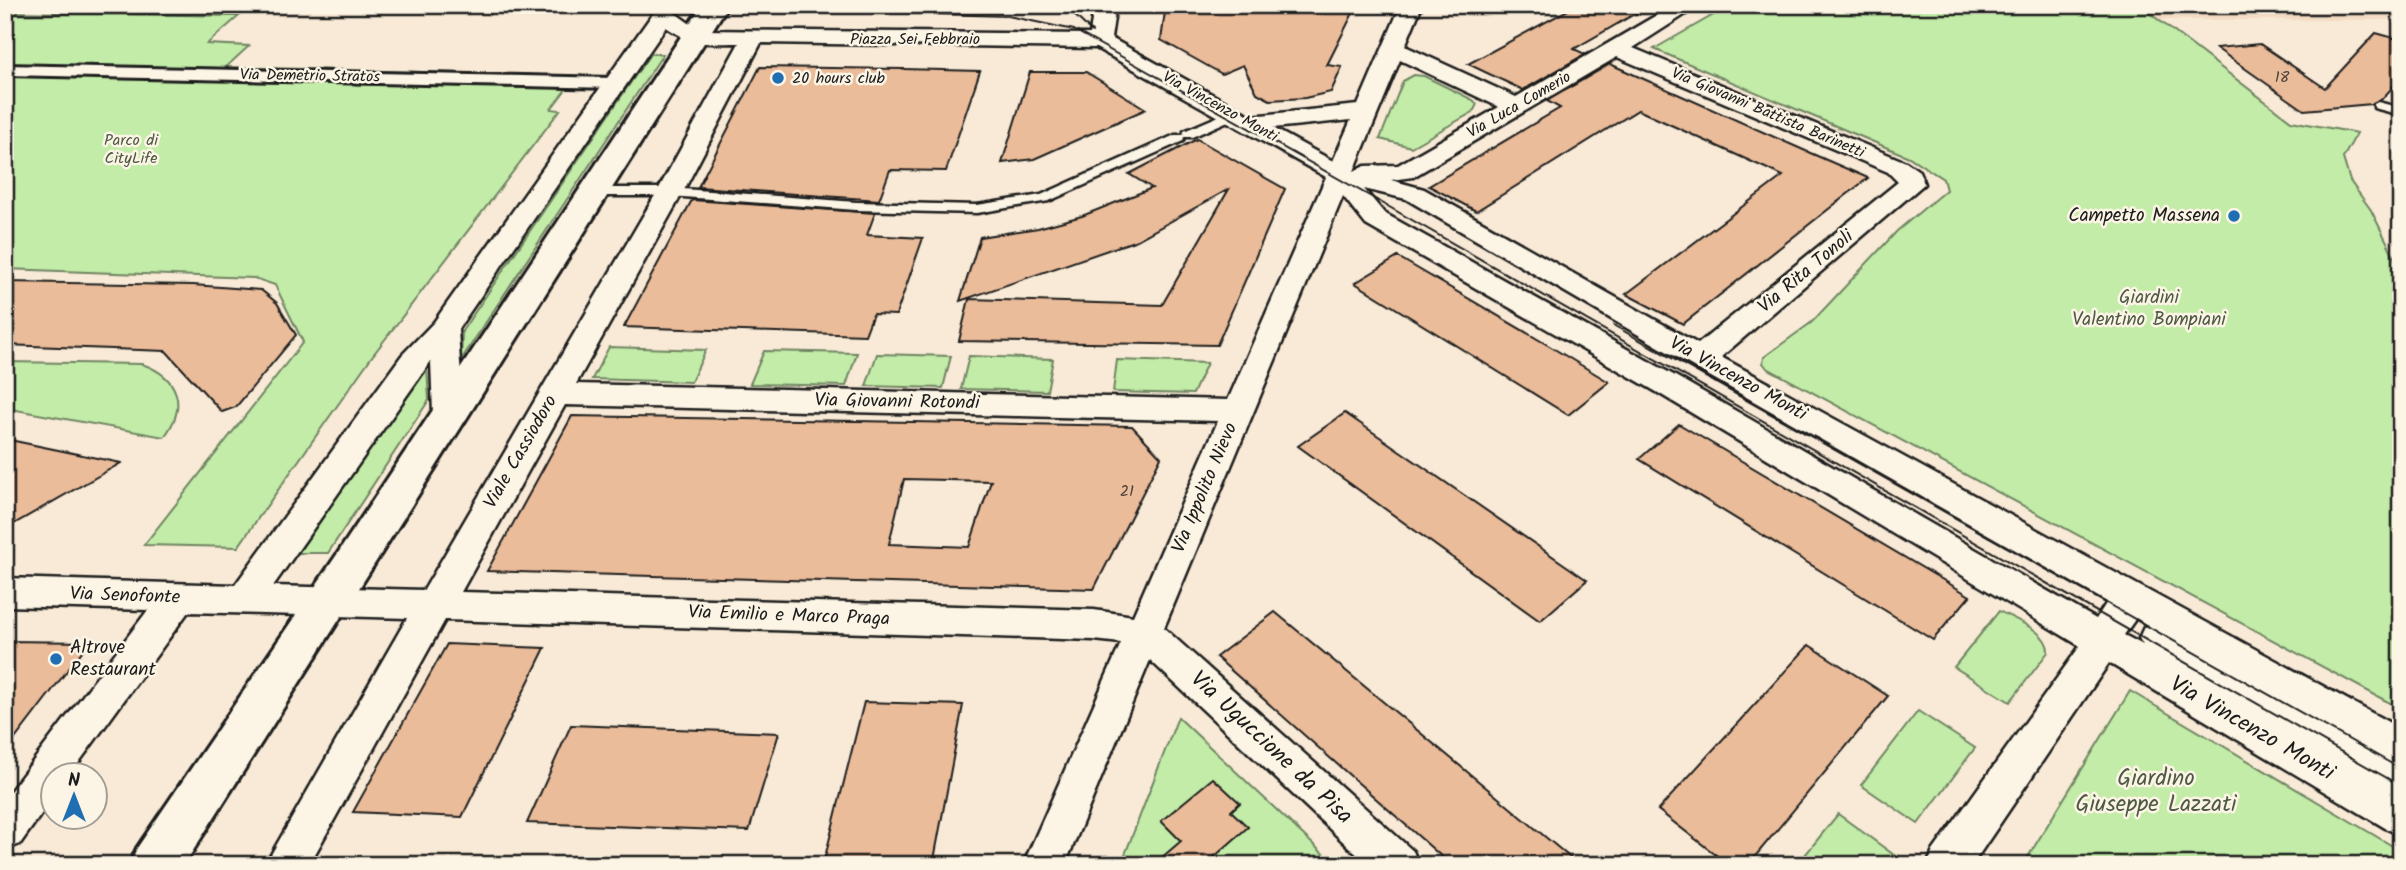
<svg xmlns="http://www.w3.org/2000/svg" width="2406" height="870" font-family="Kalam,sans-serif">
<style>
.built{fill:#f4dcc4}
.green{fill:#c2eca8;stroke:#6f8462;stroke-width:2}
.building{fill:#eabc9a;stroke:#1c1c1c;stroke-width:2;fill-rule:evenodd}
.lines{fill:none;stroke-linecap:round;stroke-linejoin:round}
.service-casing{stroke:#1c1c1c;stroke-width:5}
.pedestrian-casing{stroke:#1c1c1c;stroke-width:6}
.minor-casing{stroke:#1c1c1c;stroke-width:5}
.secondary-casing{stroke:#1c1c1c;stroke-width:6}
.service{fill:#fcf5e5;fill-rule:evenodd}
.pedestrian{fill:#fcf5e5;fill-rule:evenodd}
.minor{fill:#fcf5e5;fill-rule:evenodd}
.secondary{fill:#fcf5e5;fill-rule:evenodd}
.tram{stroke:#1c1c1c;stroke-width:2}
.poi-dot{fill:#1f6fb2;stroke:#fcf5e5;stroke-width:2.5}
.labels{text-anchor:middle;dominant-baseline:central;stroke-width:5;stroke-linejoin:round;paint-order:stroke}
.far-street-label{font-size:16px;fill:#1c1c1c;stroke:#fcf5e5}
.number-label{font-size:16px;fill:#50443c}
.far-poi-label{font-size:16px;fill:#1c1c1c;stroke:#fcf5e5;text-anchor:start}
.far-park-label{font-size:16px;fill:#4e5a46;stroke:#fcf5e5}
.poi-label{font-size:19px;fill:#1c1c1c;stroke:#fcf5e5;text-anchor:end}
.street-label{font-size:19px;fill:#1c1c1c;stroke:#fcf5e5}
.park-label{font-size:19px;fill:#4e5a46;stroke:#fcf5e5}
.near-street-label{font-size:23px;fill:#1c1c1c;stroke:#fcf5e5}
.near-park-label{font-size:23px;fill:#4e5a46;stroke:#fcf5e5}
</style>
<rect width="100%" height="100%" fill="#f8ead6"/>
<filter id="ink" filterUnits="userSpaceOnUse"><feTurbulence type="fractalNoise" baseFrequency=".0143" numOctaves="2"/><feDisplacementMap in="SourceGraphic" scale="14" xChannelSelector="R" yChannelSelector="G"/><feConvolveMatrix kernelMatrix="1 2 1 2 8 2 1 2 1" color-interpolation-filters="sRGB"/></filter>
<g filter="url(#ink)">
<path class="built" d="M 2139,5 L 2401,5 L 2401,16 L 2384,20 L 2158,20 Z"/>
<g class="green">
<path d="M 1731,5 L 2139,5 L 2291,121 L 2357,133 L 2343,158 L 2350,181 L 2371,210 L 2401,270 L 2401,709 L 1767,368 L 1763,363 L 1764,357 L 1812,322 L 1897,231 L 1946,190 L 1943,179 L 1909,157 L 1654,49 Z"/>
<path d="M 5,12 L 239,16 L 207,44 L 249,46 L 226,67 L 576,76 L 551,109 L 560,110 L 370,359 L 238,547 L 144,545 L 303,342 L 275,285 L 254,278 L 5,269 Z"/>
<path d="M 650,54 L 663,54 L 461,360 L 462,331 Z"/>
<path d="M 1414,75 L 1424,76 L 1473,100 L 1477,104 L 1473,112 L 1411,147 L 1380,139 L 1403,81 Z"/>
<path d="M 609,347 L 706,350 L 691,382 L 592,379 Z"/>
<path d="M 764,351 L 857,353 L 846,386 L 750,384 Z"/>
<path d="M 877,354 L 951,356 L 943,388 L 866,386 Z"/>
<path d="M 969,356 L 1053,359 L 1047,391 L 961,389 Z"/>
<path d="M 1117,360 L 1207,363 L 1193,394 L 1113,392 Z"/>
<path d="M 5,362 L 142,364 C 179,377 188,406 164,437 L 5,408 Z"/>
<path d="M 427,366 L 429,400 L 328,553 L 298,553 Z"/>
<path d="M 1999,611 C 2015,620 2049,631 2048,652 L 2010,702 L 1954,667 Z"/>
<path d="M 2130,691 L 2401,851 L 2401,865 L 2023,865 Z"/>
<path d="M 1918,711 L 1975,748 L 1918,824 L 1861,785 Z"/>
<path d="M 1178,717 L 1335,865 L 1121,865 Z"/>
<path d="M 1838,814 L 1894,855 L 1887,865 L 1797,865 Z"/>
</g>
<g class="building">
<path d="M 1166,5 L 1357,5 L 1327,65 L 1342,67 L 1331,92 L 1305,98 L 1270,100 L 1257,93 L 1243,65 L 1222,74 L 1161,40 Z"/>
<path d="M 1577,5 L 1650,5 L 1574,49 L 1585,54 L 1523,90 L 1468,64 Z"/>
<path d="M 2376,33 L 2401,40 L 2401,78 L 2381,100 L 2372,104 L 2304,110 L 2216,48 L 2260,44 L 2325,88 Z"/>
<path d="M 1610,64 L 1808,152 L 1868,178 L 1683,324 L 1626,294 L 1783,176 L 1638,110 L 1476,211 L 1429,186 L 1560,108 L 1547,101 Z"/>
<path d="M 760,67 L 903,69 L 980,71 L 946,171 L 890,170 L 879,200 L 698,187 Z"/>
<path d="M 1030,72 L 1086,72 L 1146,109 L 1034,159 L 1002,163 Z"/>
<path d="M 1197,139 L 1285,189 L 1217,345 L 959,341 L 969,299 L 1162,305 L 1229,189 L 1137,240 L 960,301 L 980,237 L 1038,228 L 1082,216 L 1152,188 L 1129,174 Z"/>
<path d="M 692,200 L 875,213 L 867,235 L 923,238 L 896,315 L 873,314 L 865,335 L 624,327 Z"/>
<path d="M 1398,257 L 1551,347 L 1609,382 L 1568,415 L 1355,283 Z"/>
<path d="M 5,282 L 193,285 L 261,290 L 277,303 L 296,335 L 236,407 L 222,412 L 166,351 L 5,345 Z"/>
<path d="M 1345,413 L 1587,580 L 1540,621 L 1298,446 Z"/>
<path d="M 572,416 L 1132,426 L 1161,457 L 1094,589 L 487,571 ZM 904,479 L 991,481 L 969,547 L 889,544 Z"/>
<path d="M 1679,424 L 1970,596 L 1933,640 L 1639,459 Z"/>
<path d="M 5,439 L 121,463 L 5,529 Z"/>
<path d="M 1275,612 L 1399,715 L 1579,865 L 1451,865 L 1216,657 Z"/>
<path d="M 5,641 L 89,642 L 5,752 Z"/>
<path d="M 447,644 L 545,648 L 462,817 L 353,812 Z"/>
<path d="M 1809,645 L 1888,696 L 1748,865 L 1729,865 L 1658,810 Z"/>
<path d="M 864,702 L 963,705 L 933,865 L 823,865 Z"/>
<path d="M 571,725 L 779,733 L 749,831 L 527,823 Z"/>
<path d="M 1213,778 L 1240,803 L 1231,811 L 1248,827 L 1205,865 L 1153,865 L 1181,841 L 1161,821 Z"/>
</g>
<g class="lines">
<g class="service-casing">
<g id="service">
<path d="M 2378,102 L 2401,108 L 2401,115 L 2374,108 L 2374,104 Z"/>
<path d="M 1233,110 L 1239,114 L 1237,117 L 1192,137 L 1184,137 L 1183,141 L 1049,201 L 977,213 L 856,210 L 670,196 L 593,196 L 587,192 L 593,188 L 670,188 L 856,202 L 977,205 L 1041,195 L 1175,135 L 1183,135 L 1184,131 Z"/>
</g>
</g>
<g class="pedestrian-casing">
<path id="pedestrian" d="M 5,65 L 614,78 L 623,83 L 614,88 L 5,75 Z"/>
</g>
<g class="minor-casing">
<path id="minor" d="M 659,5 L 680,5 L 675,13 L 699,30 L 1090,34 L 1094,5 L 1116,5 L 1111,38 L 1251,116 L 1358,105 L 1401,5 L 1422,5 L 1405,46 L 1516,97 L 1674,5 L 1700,5 L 1633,48 L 1906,162 L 1919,171 L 1924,184 L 1721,357 L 2401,729 L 2401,835 L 2387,829 L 2109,663 L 1972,865 L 1927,865 L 1933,851 L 2080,646 L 1655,391 L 1366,225 L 1343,196 L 1164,628 L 1413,851 L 1419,865 L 1368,865 L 1150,660 L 1065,865 L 1023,865 L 1121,643 L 1094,640 L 445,620 L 309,865 L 265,865 L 407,618 L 188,612 L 69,776 L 52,776 L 52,799 L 20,844 L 5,850 L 5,798 L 148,610 L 5,606 L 5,578 L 235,585 L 402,355 L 434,322 ZM 666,27 C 696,47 704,43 739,43 L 657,192 L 424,590 L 273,586 L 431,361 L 433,414 L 437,422 L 448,425 L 459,422 L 463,414 L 458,329 ZM 761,43 L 1096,48 L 1326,177 L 1228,400 L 576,384 L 683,192 ZM 1617,57 L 1888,172 L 1898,182 L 1698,344 L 1424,189 L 1391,180 L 1413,177 ZM 1400,60 L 1499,107 L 1398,165 L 1365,166 L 1354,171 ZM 1351,120 L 1333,161 L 1273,128 ZM 1364,189 L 1406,199 L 1690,365 L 2107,602 L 2096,619 L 1677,377 L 1384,213 ZM 565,405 L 1218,421 L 1133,616 L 1094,610 L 461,592 ZM 2136,618 L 2149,626 L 2144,627 L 2139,638 L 2143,645 L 2124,635 Z"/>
</g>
<g class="secondary-casing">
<path id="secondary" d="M 702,5 L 728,5 L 184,865 L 129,865 L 137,848 L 338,553 Z"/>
</g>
<use href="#service" class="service"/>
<use href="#pedestrian" class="pedestrian"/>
<use href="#minor" class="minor"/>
<use href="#secondary" class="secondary"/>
<g class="tram">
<path d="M 801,5 L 870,12 L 1008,16 L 1074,30 L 1391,208 L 2401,786"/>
<path d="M 1064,5 L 1092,32"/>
<path d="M 1613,325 L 2401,769"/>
</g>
</g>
</g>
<g class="poi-dot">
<circle cx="778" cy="78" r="7"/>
<circle cx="2234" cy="216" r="7"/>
<circle cx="56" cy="659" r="7"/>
</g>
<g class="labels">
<g class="far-street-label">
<text x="915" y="39">Piazza Sei Febbraio</text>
<text transform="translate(310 76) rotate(1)">Via Demetrio Stratos</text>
<text transform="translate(1519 105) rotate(-30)">Via Luca Comerio</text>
<text transform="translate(1220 107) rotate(29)">Via Vincenzo Monti</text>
<text transform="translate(1768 113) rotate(23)">Via Giovanni Battista Barinetti</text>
</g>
<g class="number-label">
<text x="2282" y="77">18</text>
<text x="1127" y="491">21</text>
</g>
<g class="far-poi-label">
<text x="792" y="78">20 hours club</text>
</g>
<g class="far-park-label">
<text x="131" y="140">Parco di<tspan x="131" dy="18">CityLife</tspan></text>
</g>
<g class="poi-label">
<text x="2220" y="216">Campetto Massena</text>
<text x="70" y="648" text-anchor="start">Altrove<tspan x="70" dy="22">Restaurant</tspan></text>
</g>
<g class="street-label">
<text transform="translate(1806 272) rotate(-40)">Via Rita Tonoli</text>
<text transform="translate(1738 379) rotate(29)">Via Vincenzo Monti</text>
<text transform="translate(897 402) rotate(1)">Via Giovanni Rotondi</text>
<text transform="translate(521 452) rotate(-60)">Viale Cassiodoro</text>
<text transform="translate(1205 488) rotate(-67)">Via Ippolito Nievo</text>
<text transform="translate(125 596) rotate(2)">Via Senofonte</text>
<text transform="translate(789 616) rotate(2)">Via Emilio e Marco Praga</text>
</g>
<g class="park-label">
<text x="2149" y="298">Giardini<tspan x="2149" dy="22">Valentino Bompiani</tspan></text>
</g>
<g class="near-street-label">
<text transform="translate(2252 729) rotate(30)">Via Vincenzo Monti</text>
<text transform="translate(1271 748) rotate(43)">Via Uguccione da Pisa</text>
</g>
<g class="near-park-label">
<text x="2156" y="779">Giardino<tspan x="2156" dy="26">Giuseppe Lazzati</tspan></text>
</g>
</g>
<rect width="2406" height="870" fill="none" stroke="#fcf5e5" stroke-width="28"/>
<rect x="14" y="14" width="2378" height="842" fill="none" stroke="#1c1c1c" stroke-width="2.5" filter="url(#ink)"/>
<g transform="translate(74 796)"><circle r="33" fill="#fcf5e5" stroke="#a29e95" stroke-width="2"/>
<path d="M0-5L12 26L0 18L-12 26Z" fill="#1f6fb2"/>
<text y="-10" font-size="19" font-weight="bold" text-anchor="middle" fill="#1c1c1c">N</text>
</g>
</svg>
